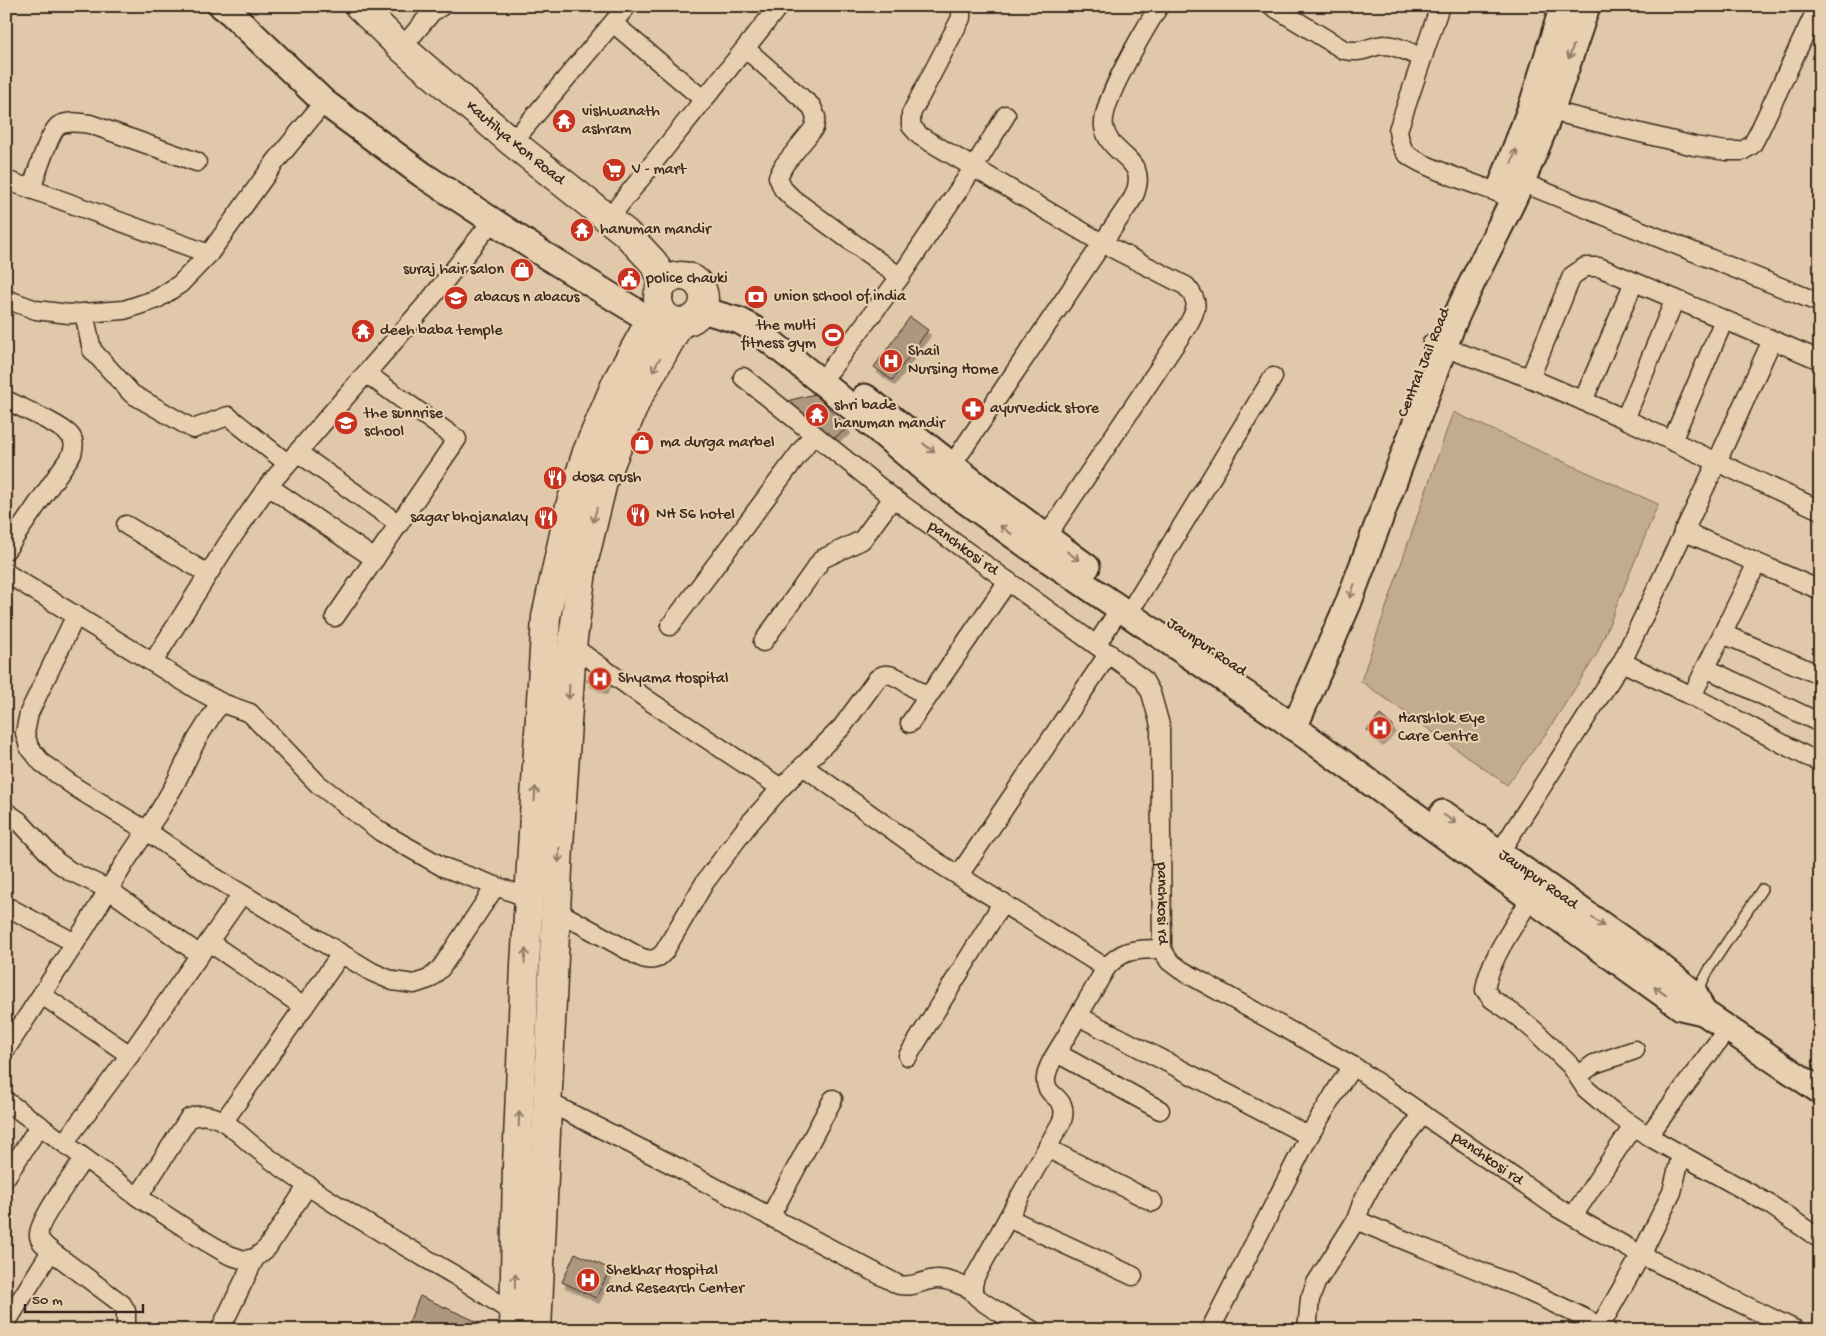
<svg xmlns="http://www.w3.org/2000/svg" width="1826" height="1336" font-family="'Gochi Hand',sans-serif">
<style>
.green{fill:#c3ab90;stroke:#7f6a57}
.building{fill:#ad977f;stroke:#3b2a1e;filter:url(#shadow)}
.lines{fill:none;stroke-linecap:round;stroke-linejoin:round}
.lane-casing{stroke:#3b2a1e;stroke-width:12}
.street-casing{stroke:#3b2a1e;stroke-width:21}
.secondary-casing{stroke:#3b2a1e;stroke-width:29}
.highway-casing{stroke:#3b2a1e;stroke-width:31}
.lane{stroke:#e8cfb0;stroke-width:9}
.street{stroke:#e8cfb0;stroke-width:18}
.secondary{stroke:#e8cfb0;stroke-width:25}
.highway{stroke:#e8cfb0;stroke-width:28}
.oneway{stroke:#927c67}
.labels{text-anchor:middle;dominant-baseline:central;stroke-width:4.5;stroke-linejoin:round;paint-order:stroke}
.poi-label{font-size:16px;fill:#3b2a1e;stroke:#e8cfb0;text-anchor:start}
.street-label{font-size:16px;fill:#3b2a1e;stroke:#e8cfb0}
</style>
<defs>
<filter id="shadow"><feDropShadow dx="3" dy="5.5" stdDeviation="0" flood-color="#0004"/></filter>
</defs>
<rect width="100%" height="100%" fill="#e1c8aa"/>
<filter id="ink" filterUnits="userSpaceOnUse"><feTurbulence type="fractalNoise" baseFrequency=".02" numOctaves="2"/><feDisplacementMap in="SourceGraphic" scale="10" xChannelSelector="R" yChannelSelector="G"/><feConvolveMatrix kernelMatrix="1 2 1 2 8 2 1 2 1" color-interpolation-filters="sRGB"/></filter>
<g filter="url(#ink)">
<path class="green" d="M 1453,412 L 1658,504 L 1597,654 L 1547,732 L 1507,785 L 1361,681 Z"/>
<g class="building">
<path d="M 910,317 L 928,330 L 892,380 L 874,367 Z"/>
<path d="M 815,394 L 848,428 L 831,440 L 783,402 Z"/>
<path d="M 592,670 L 610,677 L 604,689 L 587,681 Z"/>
<path d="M 1380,715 L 1393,726 L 1380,741 L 1367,730 Z"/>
<path d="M 575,1253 L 610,1269 L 596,1298 L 562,1282 Z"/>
<path d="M 420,1296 L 480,1323 L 477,1330 L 406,1329 Z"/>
</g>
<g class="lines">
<g class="lane-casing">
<path id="lane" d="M 1697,992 L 1711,966 L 1762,889"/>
</g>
<g class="street-casing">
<g id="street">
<path d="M 961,6 L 961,18 L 911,114 L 911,126 L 920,136 L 1102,243 L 1186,286 C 1200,302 1197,308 1188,325 L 1046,537"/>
<path d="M 1272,6 L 1344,50 C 1366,54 1367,46 1384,45 C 1397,45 1410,53 1422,58"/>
<path d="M 1440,6 L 1398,130 C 1399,138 1400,145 1405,152 C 1415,165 1481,186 1499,193"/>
<path d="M 613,23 L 704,100"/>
<path d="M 411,37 L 432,12 L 442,6"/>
<path d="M 746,49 L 812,107 L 816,117 L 814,128 L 784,165 L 778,177 L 783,189 L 793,199 L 900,277"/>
<path d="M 1551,111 L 1694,146 L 1726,151 L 1742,151 L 1752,145 L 1759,132 L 1818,6"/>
<path d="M 521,132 L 627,6"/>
<path d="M 6,180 L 209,254"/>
<path d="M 1521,182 L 1820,303"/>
<path d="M 31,189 C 36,176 49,133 58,126 C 67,120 80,123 90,124 L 197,162"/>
<path d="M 609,218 L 779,6"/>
<path d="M 6,299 L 36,310 L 69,314 L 124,310 L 157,299 L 180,284 L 209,254 L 276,161 L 324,102"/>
<path d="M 84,313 L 92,350 L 132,394 L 193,429 L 228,416 L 287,463"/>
<path d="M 1432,343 L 1530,378 L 1625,419 L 1820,510"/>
<path id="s1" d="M 743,377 L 893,498 L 1143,679 L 1151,693 L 1160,725 L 1162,949 L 1169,961 L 1181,970 L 1353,1066 L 1558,1208 L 1641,1255 L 1796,1330"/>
<path d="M 1530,378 L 1572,276 L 1585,267 L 1599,267 L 1820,360"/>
<path d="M 820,381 L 831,369 L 900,277 L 974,167 L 1006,115"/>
<path d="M 6,400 C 20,407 61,425 70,435 C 75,441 74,447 72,454 L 6,550"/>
<path d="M 1583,401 L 1634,282"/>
<path d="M 1625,419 L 1675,299"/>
<path d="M 1672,441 L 1724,320"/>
<path d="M 297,452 L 399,524"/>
<path d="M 952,465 L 1133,198 C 1152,157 1110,159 1104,127 C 1100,103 1145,29 1159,6"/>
<path d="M 268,486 L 375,559"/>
<path d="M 126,525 L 208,574"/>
<path d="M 1683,531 L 1820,590"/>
<path d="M 6,573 L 196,689 L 222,703 L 250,713 L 318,784 L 381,832 L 443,867 L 529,898"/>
<path d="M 1136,601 L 1273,377"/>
<path d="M 76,615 L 29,713 L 25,733 L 29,747 L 42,763 L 78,789 L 147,831 L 209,874 L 372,972 L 393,981 L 414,984 L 429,979 L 441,968 L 495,887"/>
<path d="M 335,617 L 457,439 L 367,374"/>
<path d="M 670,626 L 813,435"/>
<path d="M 1723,634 L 1820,675"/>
<path d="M 763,642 L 822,559 L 862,540 L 893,498"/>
<path d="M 1097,644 L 1120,608"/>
<path d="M 572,646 L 648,700 L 781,788"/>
<path d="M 153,662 L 226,546 L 268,486 L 429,301 L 493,220"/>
<path d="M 1622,662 L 1692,696 L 1806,756 L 1814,759 L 1820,758"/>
<path d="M 1706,668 L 1820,723"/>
<path d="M 1692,696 L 1757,563"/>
<path d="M 910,723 L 1008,581"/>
<path d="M 803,766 L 940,864 L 1106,968"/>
<path d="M 6,812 L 19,821 L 57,862 L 70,871 L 108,889 L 200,955"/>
<path d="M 1494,861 L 1622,662 L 1717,462 L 1772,340"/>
<path d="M 959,875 L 1109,653"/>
<path d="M 1531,898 C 1515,925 1489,959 1485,990 L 1492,999 L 1517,1016 L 1535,1031 L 1571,1066 L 1586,1089 L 1612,1111 L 1648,1136 L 1769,1204 L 1820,1239"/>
<path d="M 6,906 L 75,943"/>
<path d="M 557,911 L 640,957 C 650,961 656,961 664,952 L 705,882 L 748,825 L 781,788 L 842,727 L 877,679 C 879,678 882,675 884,675 C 895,672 919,692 927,698"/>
<path d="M 209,942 L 304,1007"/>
<path d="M 42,995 L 130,1055"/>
<path d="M 1078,1016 L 1309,1136"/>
<path d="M 6,1049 L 85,928 L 126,861 L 157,815 L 174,786 L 197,739 L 214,712 L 222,703"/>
<path d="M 1057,1053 L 1160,1110"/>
<path d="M 908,1056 L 1003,902"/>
<path d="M 1578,1076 L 1594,1064 L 1635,1050"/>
<path d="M 6,1101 L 138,1197 L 205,1241 L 229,1255 L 244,1260 L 255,1258 L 267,1248 L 308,1185"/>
<path d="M 548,1102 L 669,1163 L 899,1285 C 916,1288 923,1279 938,1279 C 950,1279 962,1286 973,1290"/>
<path d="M 224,1121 L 341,954"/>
<path d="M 1648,1136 L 1728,1028"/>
<path d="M 64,1143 L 130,1055 L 242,894"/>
<path d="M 1047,1148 L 1153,1202"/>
<path d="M 84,1158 C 75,1172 36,1223 39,1236 C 40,1243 47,1247 51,1251 L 122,1304 L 126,1311 L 126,1330"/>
<path d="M 6,1177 L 40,1125"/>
<path d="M 138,1197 L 189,1118 C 216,1108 232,1128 251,1144 C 314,1195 386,1235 456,1276 C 476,1288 495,1301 514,1314"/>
<path d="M 1573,1216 L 1633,1126"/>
<path d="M 770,1217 L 833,1099"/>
<path d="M 1008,1218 L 1133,1276"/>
<path d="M 1356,1220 C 1440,1256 1526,1286 1607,1330"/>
<path d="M 6,1323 L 51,1251"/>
<path d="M 220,1330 L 255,1258"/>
<path d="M 1032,1330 C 1020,1323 978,1303 973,1292 C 972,1287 974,1282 975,1277 L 1062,1121 C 1070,1095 1044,1099 1046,1078 C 1047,1065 1059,1049 1066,1037 C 1079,1014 1093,991 1106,968 C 1124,947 1137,950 1162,949"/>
<path d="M 1210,1330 L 1309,1136 L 1339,1086 L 1353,1066"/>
<path d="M 1307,1330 L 1310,1299 L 1316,1283 L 1356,1220 L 1362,1203 L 1380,1169 L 1423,1114"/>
<path d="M 1598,1330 L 1641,1255 L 1672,1192 L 1681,1155"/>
</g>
</g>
<g class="secondary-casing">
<g id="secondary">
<path d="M 222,6 L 231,13 L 324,102 L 423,175 L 546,256 L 650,320"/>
<path d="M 1500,189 L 1533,102 L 1563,6"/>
<path d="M 702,310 L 740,321 L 756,330 L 824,384 L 938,481 L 1031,548 L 1281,718 L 1681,1007 L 1703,1012 L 1820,1091"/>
<path d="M 865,397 L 991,496 L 1087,567"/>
<path d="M 1294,728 L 1348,604 L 1452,326 C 1475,272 1505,221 1528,167 C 1551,115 1569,60 1587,6"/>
<path id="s2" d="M 1443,813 L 1656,963 L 1695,994 L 1703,1012"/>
</g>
</g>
<g class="highway-casing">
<g id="highway">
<path id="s3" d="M 359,6 L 402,48 L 513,143 L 626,233 L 653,262 L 665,282"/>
<circle cx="681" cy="299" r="23"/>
<path d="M 514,1330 L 517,1166 L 525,965 L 546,617 L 570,506 L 587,452 L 617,381 L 659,305"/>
<path d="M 537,1330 L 559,846 L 572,646 L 583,564 L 603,482 L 636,401 L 680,323"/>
</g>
</g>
<use href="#lane" class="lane"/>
<use href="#street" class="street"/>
<use href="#secondary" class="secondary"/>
<use href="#highway" class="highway"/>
</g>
<defs><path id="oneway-shaft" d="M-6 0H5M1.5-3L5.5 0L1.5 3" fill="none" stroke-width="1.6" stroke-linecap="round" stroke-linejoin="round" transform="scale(1.25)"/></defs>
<g class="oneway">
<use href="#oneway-shaft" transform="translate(1571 52) rotate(109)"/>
<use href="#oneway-shaft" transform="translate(1514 156) rotate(-70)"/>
<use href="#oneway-shaft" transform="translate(656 365) rotate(120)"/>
<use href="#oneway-shaft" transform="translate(929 448) rotate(38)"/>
<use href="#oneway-shaft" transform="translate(595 515) rotate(104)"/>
<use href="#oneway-shaft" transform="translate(1006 530) rotate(-144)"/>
<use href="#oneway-shaft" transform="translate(1073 556) rotate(36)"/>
<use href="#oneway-shaft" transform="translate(1352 591) rotate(110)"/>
<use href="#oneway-shaft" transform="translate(569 692) rotate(94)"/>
<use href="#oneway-shaft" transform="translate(535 794) rotate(-86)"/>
<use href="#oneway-shaft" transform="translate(1450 819) rotate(35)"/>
<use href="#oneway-shaft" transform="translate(559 855) rotate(93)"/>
<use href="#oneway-shaft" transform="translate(1598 922) rotate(35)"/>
<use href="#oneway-shaft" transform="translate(525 956) rotate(-86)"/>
<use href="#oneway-shaft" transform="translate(1660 991) rotate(-144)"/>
<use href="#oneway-shaft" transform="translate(519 1119) rotate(-88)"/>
<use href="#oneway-shaft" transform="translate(515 1281) rotate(-89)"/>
</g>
</g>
<defs>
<g id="temple-disc" transform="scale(1.25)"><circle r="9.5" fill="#c8321e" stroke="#e8cfb0"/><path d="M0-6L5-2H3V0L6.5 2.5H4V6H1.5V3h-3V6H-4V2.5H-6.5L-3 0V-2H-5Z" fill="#fff"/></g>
<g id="supermarket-disc" transform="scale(1.25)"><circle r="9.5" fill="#c8321e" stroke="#e8cfb0"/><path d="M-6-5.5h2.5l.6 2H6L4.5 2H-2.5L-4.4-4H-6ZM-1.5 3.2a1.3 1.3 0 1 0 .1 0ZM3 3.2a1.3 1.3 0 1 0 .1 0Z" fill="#fff"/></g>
<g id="shop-disc" transform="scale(1.25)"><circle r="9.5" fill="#c8321e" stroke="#e8cfb0"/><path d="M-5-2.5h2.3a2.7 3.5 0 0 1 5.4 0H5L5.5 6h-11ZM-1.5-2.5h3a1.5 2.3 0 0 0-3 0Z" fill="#fff"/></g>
<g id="civic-disc" transform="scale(1.25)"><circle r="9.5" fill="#c8321e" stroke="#e8cfb0"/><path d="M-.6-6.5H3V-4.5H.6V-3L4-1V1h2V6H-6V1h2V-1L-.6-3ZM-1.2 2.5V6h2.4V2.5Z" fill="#fff"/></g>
<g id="bank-disc" transform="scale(1.25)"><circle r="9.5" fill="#c8321e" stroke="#e8cfb0"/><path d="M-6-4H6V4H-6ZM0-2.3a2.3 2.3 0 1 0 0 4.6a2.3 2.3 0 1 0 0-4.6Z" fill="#fff"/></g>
<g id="school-disc" transform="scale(1.25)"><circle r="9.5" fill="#c8321e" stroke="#e8cfb0"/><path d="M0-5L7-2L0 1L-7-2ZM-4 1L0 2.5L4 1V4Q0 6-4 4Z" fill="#fff"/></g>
<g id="stadium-disc" transform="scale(1.25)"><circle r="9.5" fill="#c8321e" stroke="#e8cfb0"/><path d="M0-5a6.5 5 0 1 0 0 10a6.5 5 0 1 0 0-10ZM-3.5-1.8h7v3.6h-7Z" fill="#fff"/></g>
<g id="hospital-disc" transform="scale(1.25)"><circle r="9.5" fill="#c8321e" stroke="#e8cfb0"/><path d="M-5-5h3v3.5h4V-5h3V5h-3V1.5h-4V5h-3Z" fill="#fff"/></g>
<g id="pharmacy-disc" transform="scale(1.25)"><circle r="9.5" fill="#c8321e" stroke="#e8cfb0"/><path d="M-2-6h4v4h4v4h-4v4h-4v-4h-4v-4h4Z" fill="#fff"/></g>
<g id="restaurant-disc" transform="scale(1.25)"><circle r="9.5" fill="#c8321e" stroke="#e8cfb0"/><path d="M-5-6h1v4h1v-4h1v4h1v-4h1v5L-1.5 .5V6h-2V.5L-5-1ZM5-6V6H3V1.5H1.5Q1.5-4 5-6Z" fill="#fff"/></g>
</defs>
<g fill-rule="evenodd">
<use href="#temple-disc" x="564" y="121"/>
<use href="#supermarket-disc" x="614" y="170"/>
<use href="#temple-disc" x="582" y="230"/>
<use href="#shop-disc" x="522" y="270"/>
<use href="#civic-disc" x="629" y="279"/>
<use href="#bank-disc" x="756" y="297"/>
<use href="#school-disc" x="456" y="298"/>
<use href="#temple-disc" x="363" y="331"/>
<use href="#stadium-disc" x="833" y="335"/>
<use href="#hospital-disc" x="891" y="361"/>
<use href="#pharmacy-disc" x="973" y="409"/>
<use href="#temple-disc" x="817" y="415"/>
<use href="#school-disc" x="346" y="423"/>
<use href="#shop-disc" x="642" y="443"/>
<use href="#restaurant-disc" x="555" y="478"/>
<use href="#restaurant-disc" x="638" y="515"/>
<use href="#restaurant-disc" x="546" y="518"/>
<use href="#hospital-disc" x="600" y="679"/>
<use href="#hospital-disc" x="1380" y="728"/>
<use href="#hospital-disc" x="588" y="1280"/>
</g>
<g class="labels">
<g class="poi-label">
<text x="582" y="112">vishwanath<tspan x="582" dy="18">ashram</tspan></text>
<text x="632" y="170">V - mart</text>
<text x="600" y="230">hanuman mandir</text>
<text x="504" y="270" text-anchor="end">suraj hair salon</text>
<text x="646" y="279">police chauki</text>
<text x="774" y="297">union school of india</text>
<text x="474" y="298">abacus n abacus</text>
<text x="816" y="326" text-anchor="end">the multi<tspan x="816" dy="18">fitness gym</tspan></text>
<text x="380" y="331">deeh baba temple</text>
<text x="908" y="352">Shail<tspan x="908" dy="18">Nursing Home</tspan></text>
<text x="834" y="406">shri bade<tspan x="834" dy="18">hanuman mandir</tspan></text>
<text x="990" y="409">ayurvedick store</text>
<text x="364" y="414">the sunnrise<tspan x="364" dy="18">school</tspan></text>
<text x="660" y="443">ma durga marbel</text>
<text x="572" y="478">dosa crush</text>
<text x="656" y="515">NH 56 hotel</text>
<text x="528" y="518" text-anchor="end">sagar bhojanalay</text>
<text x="618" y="679">Shyama Hospital</text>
<text x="1398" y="719">Harshlok Eye<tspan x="1398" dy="18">Care Centre</tspan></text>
<text x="606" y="1271">Shekhar Hospital<tspan x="606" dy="18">and Research Center</tspan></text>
</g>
<g class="street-label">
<text stroke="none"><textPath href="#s3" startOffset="208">Kautilya Kon Road</textPath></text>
<text transform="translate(1425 363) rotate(-68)">Central Jail Road</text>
<text stroke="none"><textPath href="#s1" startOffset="279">panchkosi rd</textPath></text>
<text transform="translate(1206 648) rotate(34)">Jaunpur Road</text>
<text stroke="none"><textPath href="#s2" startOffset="116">Jaunpur Road</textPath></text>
<text stroke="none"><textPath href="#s1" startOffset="729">panchkosi rd</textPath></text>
<text stroke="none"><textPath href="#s1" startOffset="1164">panchkosi rd</textPath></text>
</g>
</g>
<rect width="1826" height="1336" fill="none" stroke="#e8cfb0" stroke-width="25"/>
<rect x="12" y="12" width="1801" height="1311" fill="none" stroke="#3b2a1e" stroke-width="2" filter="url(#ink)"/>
<path d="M25 1304v8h118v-8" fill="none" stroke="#3b2a1e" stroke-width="2.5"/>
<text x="32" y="1304" font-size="15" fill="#3b2a1e" stroke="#e8cfb0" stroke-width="4" paint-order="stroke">50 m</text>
</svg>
